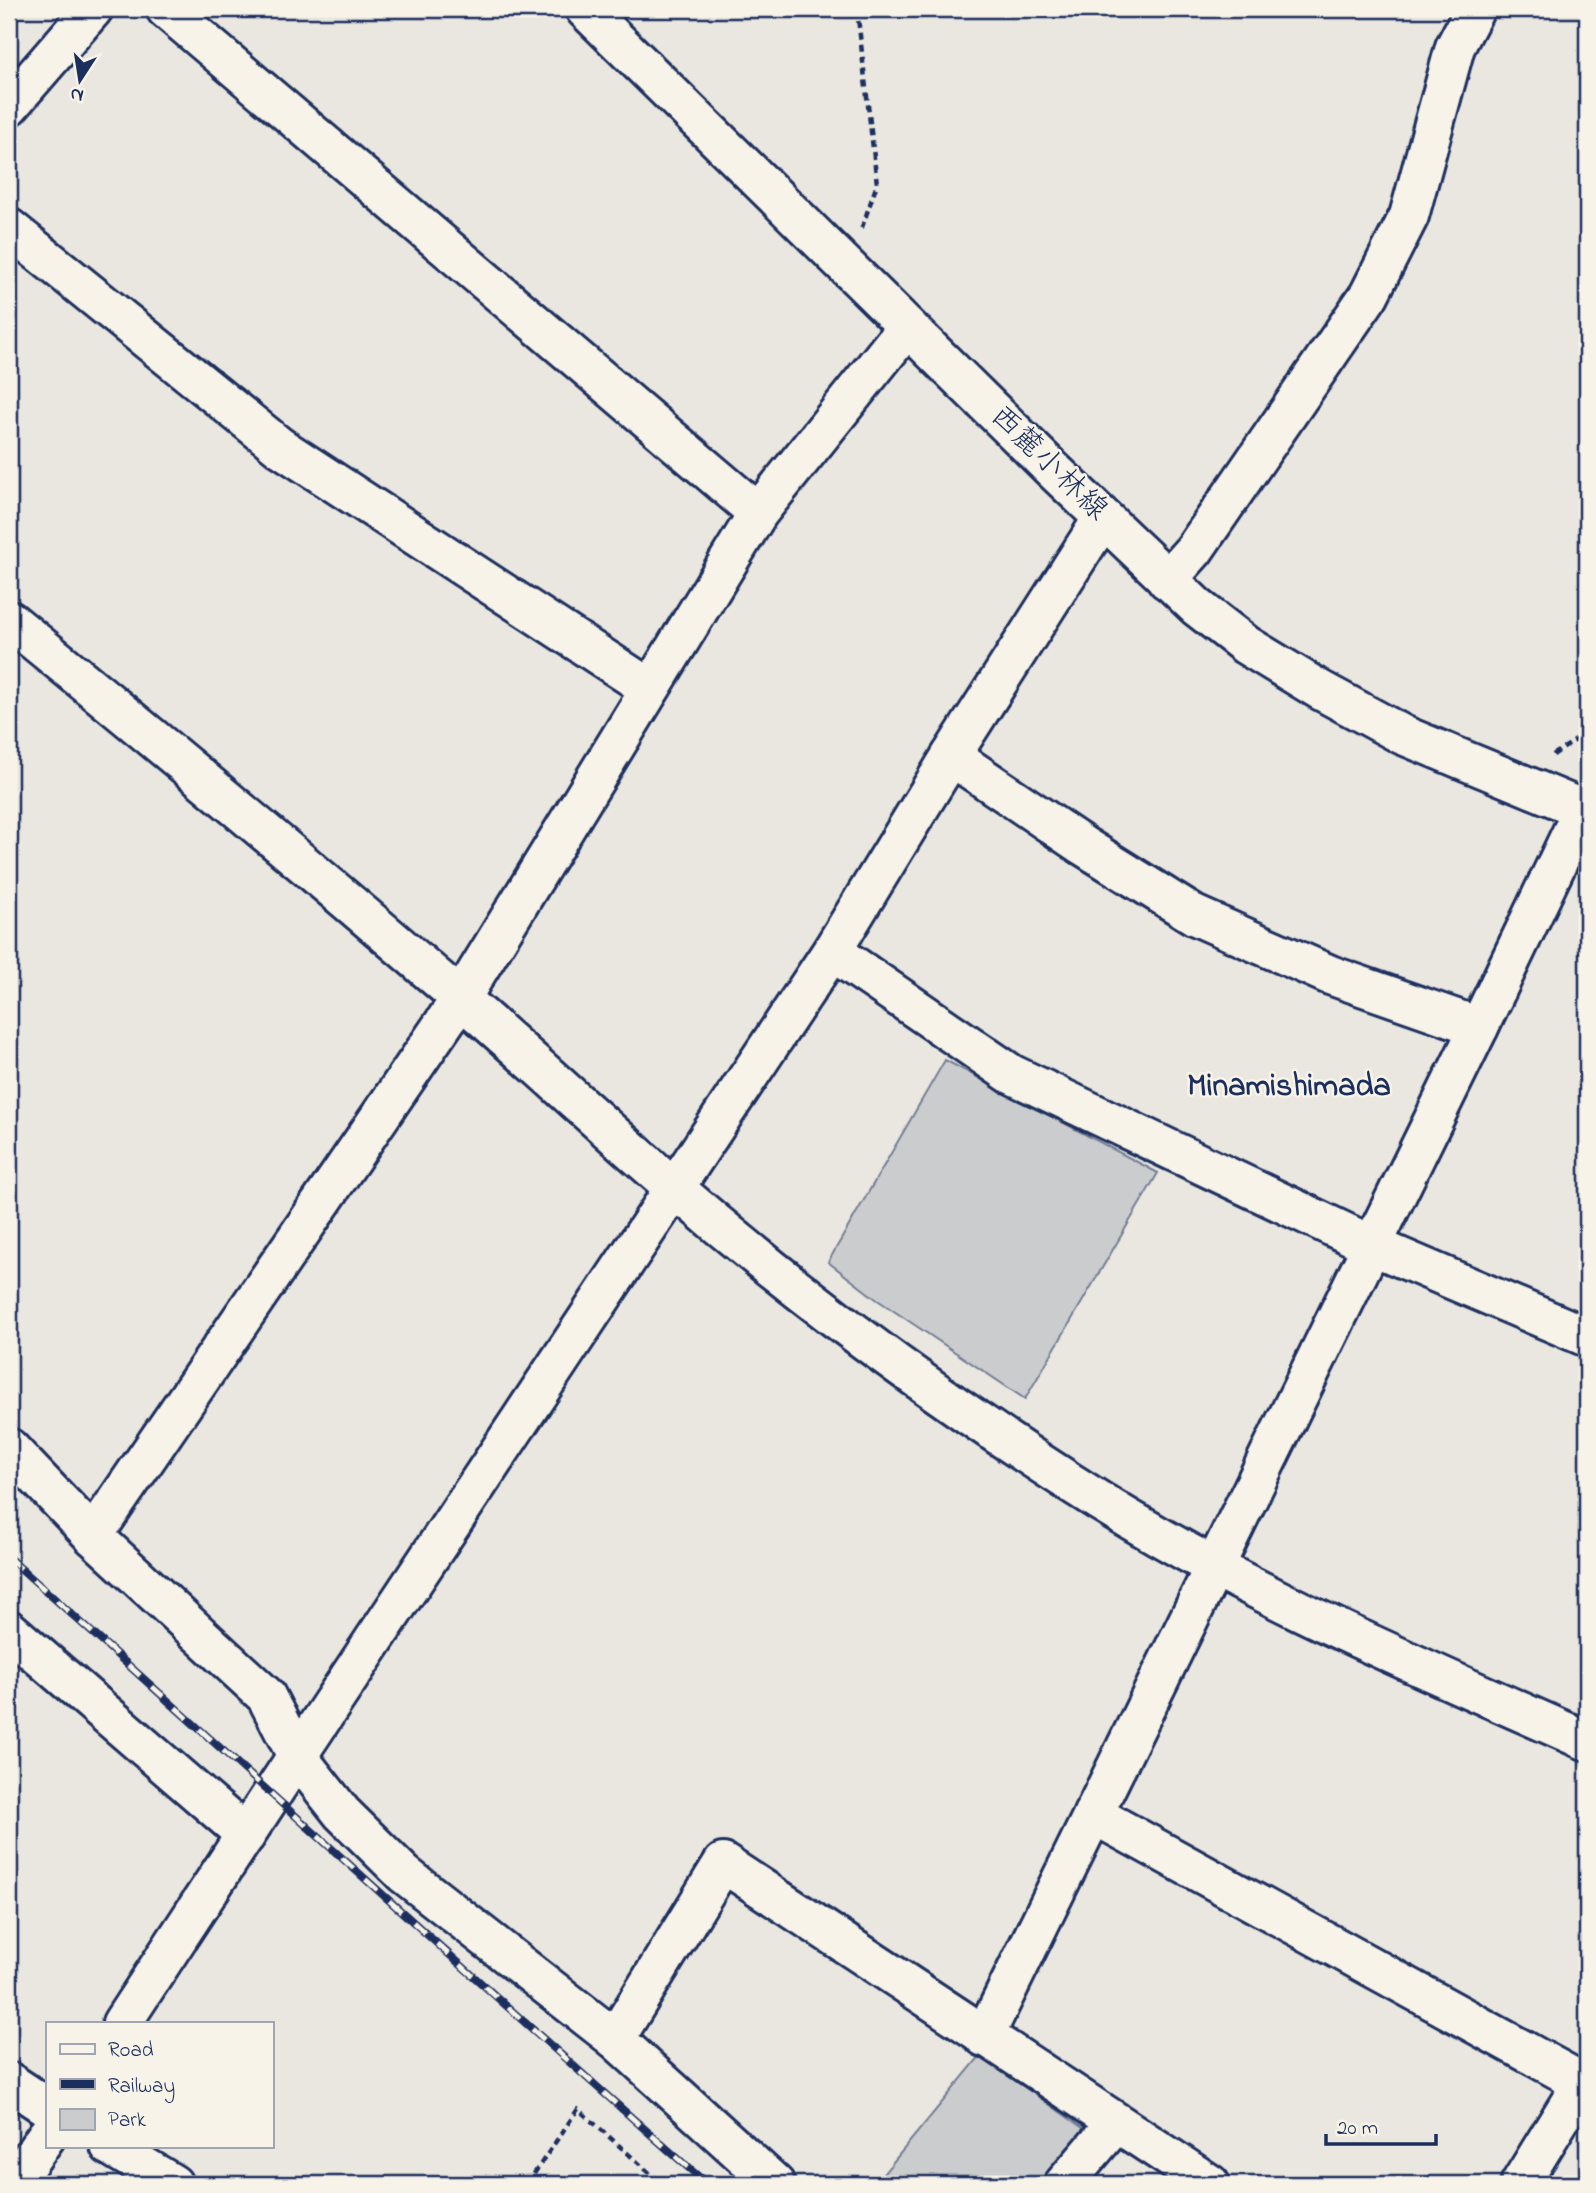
<svg xmlns="http://www.w3.org/2000/svg" width="1596" height="2193" font-family="'Indie Flower','Klee One',sans-serif">
<style>
.green{fill:#cbcccd;stroke:#737e96;stroke-width:2}
.lines{fill:none;stroke-linecap:round;stroke-linejoin:round}
.minor-casing{stroke:#1b2f5e;stroke-width:44}
.major-casing{stroke:#1b2f5e;stroke-width:44}
.path{stroke:#1b2f5e;stroke-width:4.5;stroke-dasharray:7 5;stroke-linecap:butt}
.minor{stroke:#f7f3e8;stroke-width:38}
.major{stroke:#f7f3e8;stroke-width:38}
.rail-casing{stroke:#1b2f5e;stroke-width:8}
.rail{stroke:#f7f3e8;stroke-width:5;stroke-dasharray:16;stroke-linecap:butt}
.labels{text-anchor:middle;dominant-baseline:central;stroke-width:5;stroke-linejoin:round;paint-order:stroke}
.street-label{font-size:30px;fill:#1b2f5e;stroke:#f7f3e8}
.neighbourhood-label{font-size:32px;font-weight:bold;fill:#1b2f5e;stroke:#f7f3e8}
</style>
<rect width="100%" height="100%" fill="#eae7e0"/>
<filter id="ink" filterUnits="userSpaceOnUse"><feTurbulence type="fractalNoise" baseFrequency=".0143" numOctaves="2"/><feDisplacementMap in="SourceGraphic" scale="14" xChannelSelector="R" yChannelSelector="G"/><feConvolveMatrix kernelMatrix="1 2 1 2 8 2 1 2 1" color-interpolation-filters="sRGB"/></filter>
<g filter="url(#ink)">
<g class="green">
<path d="M 945,1060 L 1158,1173 L 1025,1399 L 876,1299 L 828,1262 Z"/>
<path d="M 980,2056 L 1090,2133 L 1047,2184 L 875,2184 Z"/>
</g>
<g class="lines">
<g class="minor-casing">
<g id="minor">
<path d="M 166,9 L 758,513"/>
<path d="M 9,106 L 93,9"/>
<path d="M 9,228 L 280,447 L 649,688"/>
<path d="M 1167,580 L 1194,550 L 1369,295 L 1409,216 L 1455,47 L 1475,9"/>
<path d="M 9,620 C 161,744 311,869 459,997 C 531,1059 600,1124 671,1185 C 797,1294 931,1393 1071,1483 C 1233,1588 1411,1663 1587,1741"/>
<path d="M 951,756 L 1082,845 L 1194,915 L 1330,975 L 1479,1027"/>
<path d="M 832,951 L 1011,1074 L 1371,1245 L 1587,1337"/>
<path d="M 9,1448 L 93,1536 L 266,1696 L 297,1756 L 342,1813 L 404,1874 L 615,2039 L 775,2184"/>
<path d="M 93,1536 L 461,998 L 758,513 L 907,327"/>
<path d="M 9,1630 L 246,1835"/>
<path d="M 1093,1814 L 1583,2083"/>
<path d="M 122,2023 L 297,1756 L 832,951 L 951,756 L 1103,518"/>
<path d="M 984,2037 L 1479,1027 L 1583,809"/>
<path d="M 615,2039 L 723,1863 L 1210,2184"/>
<path d="M 9,2082 L 47,2107"/>
<path d="M 110,2146 L 173,2184"/>
<path d="M 13,2184 L 47,2135"/>
<path d="M 1064,2184 L 1116,2123"/>
</g>
</g>
<g class="major-casing">
<g id="major">
<path d="M 585,9 L 1052,469 L 1197,607 L 1246,645 L 1320,690 L 1403,735 L 1587,811"/>
<path d="M 1520,2184 L 1587,2075"/>
</g>
</g>
<g class="path">
<path d="M 857,9 L 877,184 L 861,230"/>
<path d="M 1553,755 L 1587,733"/>
<path d="M 527,2184 L 578,2109 L 662,2184"/>
</g>
<use href="#minor" class="minor"/>
<use href="#major" class="major"/>
<g class="rail-casing">
<path id="rail" d="M 9,1558 C 242,1766 472,1978 707,2184"/>
</g>
<use href="#rail" class="rail"/>
</g>
</g>
<g class="labels">
<g class="street-label">
<text transform="translate(1048 464) rotate(44)">西麓小林線</text>
</g>
<g class="neighbourhood-label">
<text x="1289" y="1087">Minamishimada</text>
</g>
</g>
<rect width="1596" height="2193" fill="none" stroke="#f7f3e8" stroke-width="35"/>
<rect x="18" y="18" width="1561" height="2158" fill="none" stroke="#1b2f5e" stroke-width="2.5" filter="url(#ink)"/>
<rect x="46" y="2022" width="228" height="126" fill="#f7f3e8" stroke="#9fa5b1" stroke-width="2"/>
<rect x="60" y="2044" width="35" height="10" fill="#f7f3e8" stroke="#9fa5b1" stroke-width="2"/>
<text x="108" y="2056" font-size="21" fill="#1b2f5e">Road</text>
<rect x="60" y="2079" width="35" height="10" fill="#1b2f5e" stroke="#9fa5b1" stroke-width="2"/>
<text x="108" y="2092" font-size="21" fill="#1b2f5e">Railway</text>
<rect x="60" y="2109" width="35" height="21" fill="#cbcccd" stroke="#9fa5b1" stroke-width="2"/>
<text x="108" y="2126" font-size="21" fill="#1b2f5e">Park</text>
<g transform="translate(80 80) rotate(192)" stroke="#f7f3e8" stroke-width="5" paint-order="stroke">
<path d="M0-5L12 26L0 18L-12 26Z" fill="#1b2f5e"/>
<text y="-10" font-size="19" font-weight="bold" text-anchor="middle" fill="#1b2f5e">N</text>
</g>
<path d="M1326 2134v10h110v-10" fill="none" stroke="#1b2f5e" stroke-width="3.5"/>
<text x="1337" y="2134" font-size="21" fill="#1b2f5e" stroke="#f7f3e8" stroke-width="5" paint-order="stroke">20 m</text>
</svg>
